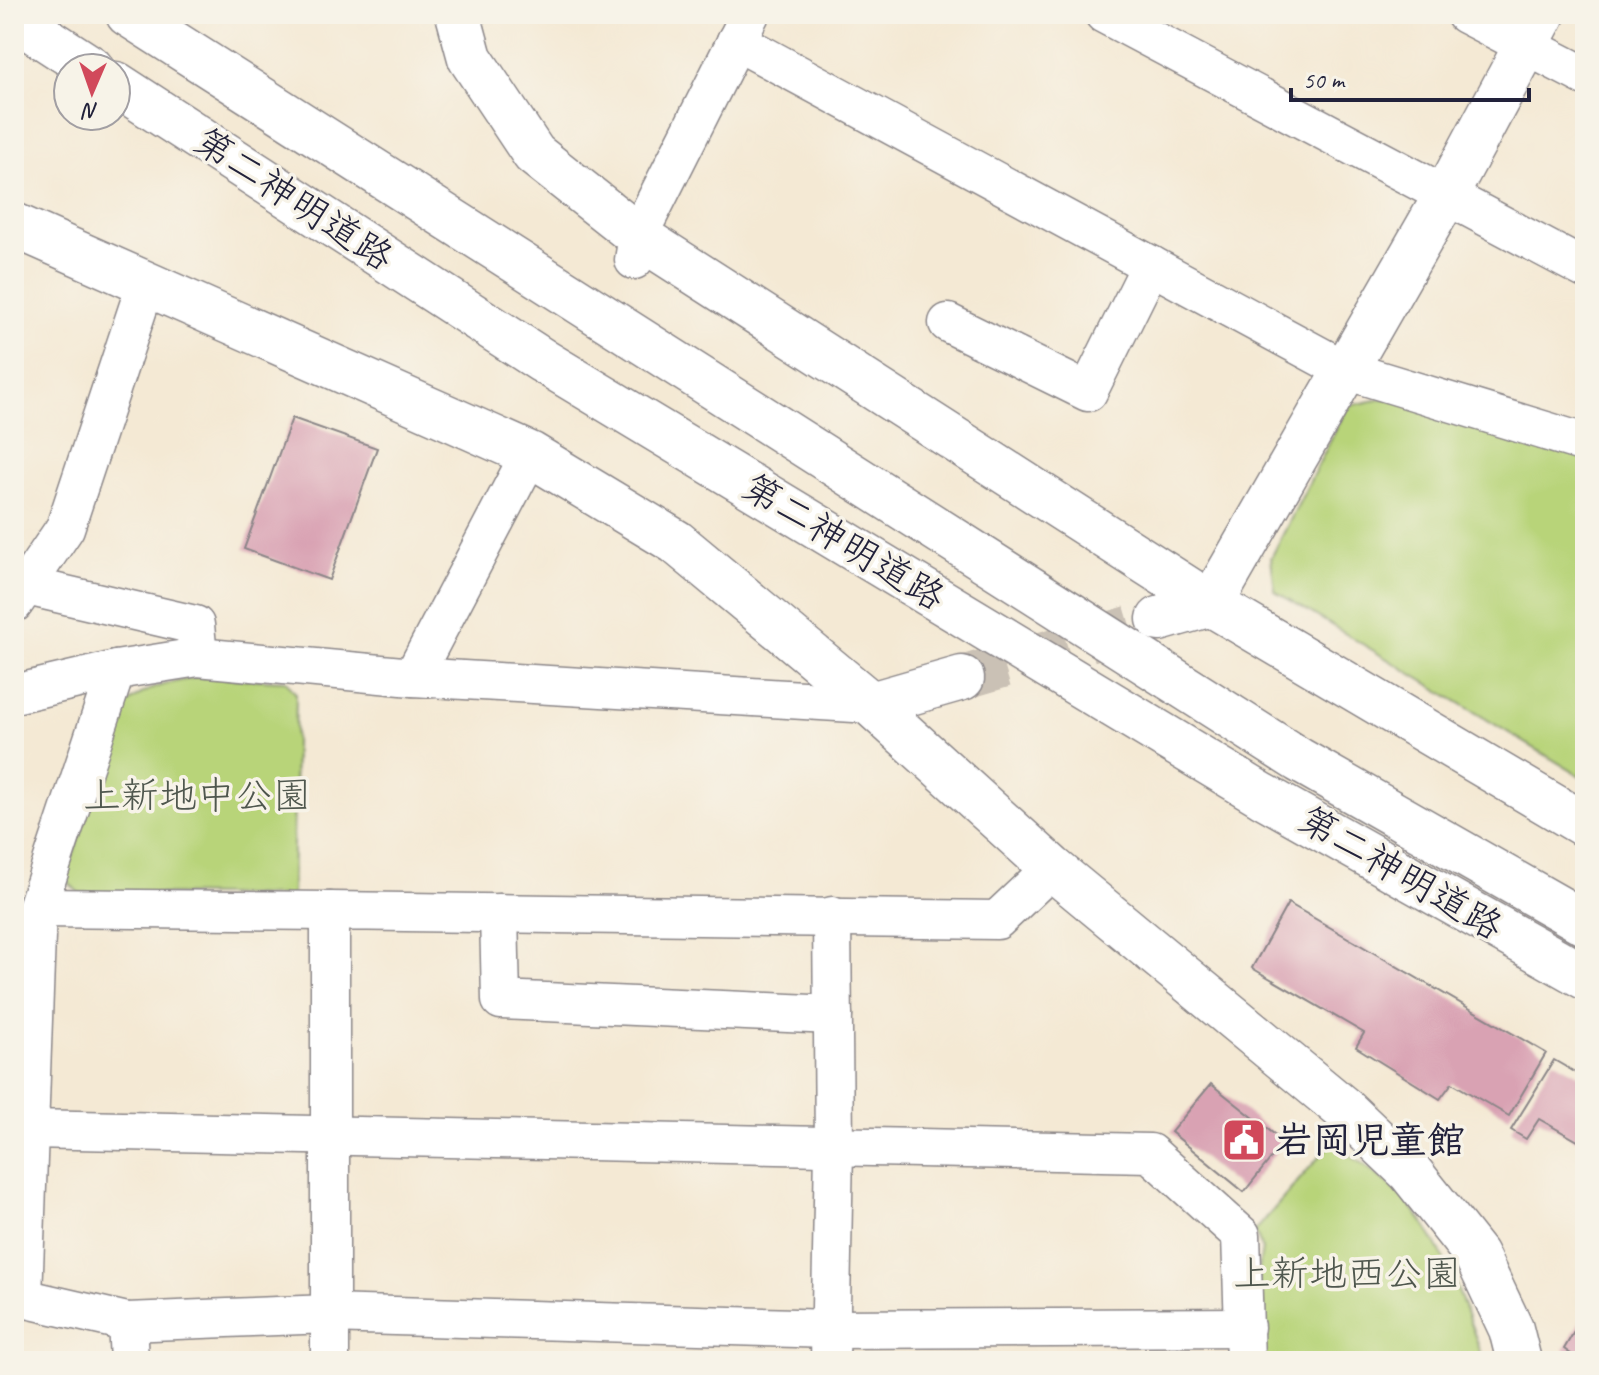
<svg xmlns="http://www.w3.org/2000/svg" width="1599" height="1375" font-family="Caveat,'Klee One',sans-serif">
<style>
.green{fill:#b8d479;stroke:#6d7b5a;stroke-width:2}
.building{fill:#d9a2b3}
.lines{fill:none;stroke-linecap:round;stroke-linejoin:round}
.tertiary-tunnel{stroke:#cac1b5;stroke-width:44;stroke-dasharray:44 22;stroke-linecap:butt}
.minor-casing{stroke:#8b8688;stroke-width:41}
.tertiary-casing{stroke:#8b8688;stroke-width:47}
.motorway-casing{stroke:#8b8688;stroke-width:47}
.minor{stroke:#fff;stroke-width:38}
.tertiary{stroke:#fff;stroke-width:44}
.motorway{stroke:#fff;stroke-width:44}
.labels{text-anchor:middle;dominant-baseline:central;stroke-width:7;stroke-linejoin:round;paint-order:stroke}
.street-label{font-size:38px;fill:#22223b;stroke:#f7f3e8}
.park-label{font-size:38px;fill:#4f574e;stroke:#f7f3e8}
.poi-label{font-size:38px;font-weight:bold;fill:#22223b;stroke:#f7f3e8;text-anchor:start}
</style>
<rect width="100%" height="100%" fill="#f7f3e8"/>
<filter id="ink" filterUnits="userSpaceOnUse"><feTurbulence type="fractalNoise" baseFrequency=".0125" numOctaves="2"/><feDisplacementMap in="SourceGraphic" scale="16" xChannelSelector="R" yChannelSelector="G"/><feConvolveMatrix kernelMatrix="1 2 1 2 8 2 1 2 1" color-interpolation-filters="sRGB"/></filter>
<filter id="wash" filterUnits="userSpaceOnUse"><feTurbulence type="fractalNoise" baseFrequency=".006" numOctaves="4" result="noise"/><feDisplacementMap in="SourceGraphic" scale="32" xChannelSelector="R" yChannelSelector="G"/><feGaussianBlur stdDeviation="1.8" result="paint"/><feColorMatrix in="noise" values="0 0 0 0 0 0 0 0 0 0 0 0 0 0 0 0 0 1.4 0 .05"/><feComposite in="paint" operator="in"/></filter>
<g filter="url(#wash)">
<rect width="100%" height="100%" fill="#f4e9d4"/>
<g class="green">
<path d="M 1386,398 L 1585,454 L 1585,779 L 1275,591 L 1271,558 L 1348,406 Z"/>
<path d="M 200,677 L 286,681 L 296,694 L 292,896 L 79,893 L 65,879 L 124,707 C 147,685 170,683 200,677 Z"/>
<path d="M 1331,1143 C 1359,1161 1391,1182 1413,1209 C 1448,1254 1465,1309 1484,1361 L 1259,1361 L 1259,1269 L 1262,1249 L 1255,1231 Z"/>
</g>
<g id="blocks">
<g class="building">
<path d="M 292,418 L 377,448 L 329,580 L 244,549 Z"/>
<path d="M 1288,903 L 1546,1053 L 1509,1116 L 1452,1083 L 1440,1099 L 1356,1047 L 1364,1033 L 1252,968 Z"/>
<path d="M 1554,1060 L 1585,1078 L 1585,1145 L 1539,1119 L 1526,1139 L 1511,1130 Z"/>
<path d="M 1211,1084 L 1284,1142 L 1244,1192 L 1171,1132 Z"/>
<path d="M 1585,1313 L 1585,1361 L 1573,1361 L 1575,1357 L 1564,1349 Z"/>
</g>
</g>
</g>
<g filter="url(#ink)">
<use href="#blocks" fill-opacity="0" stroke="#8b8688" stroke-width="2"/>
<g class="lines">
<path class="tertiary-tunnel" d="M 962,678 L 1159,619"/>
<g class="minor-casing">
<g id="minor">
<path d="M 1104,14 L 1585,269"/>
<path d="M 1465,14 L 1585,76"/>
<path d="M 736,41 L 1345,370 L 1585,443"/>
<path d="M 634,260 L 638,236 L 750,14"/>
<path d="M 948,323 L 1088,392 L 1151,265"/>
<path d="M 14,583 L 195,625 L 198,657"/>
<path d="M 14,603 L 65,528 L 146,284"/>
<path d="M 413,677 L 530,454"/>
<path d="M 14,694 L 116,670 L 198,657 L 413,677 L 871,704"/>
<path d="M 37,908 L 330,911"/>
<path d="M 499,913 L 501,1000 L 833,1015"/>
<path d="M 29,1129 L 1150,1153 L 1241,1235 L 1245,1361"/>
<path d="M 14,1296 L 127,1322 L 329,1314 L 830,1329 L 1245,1327"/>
<path d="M 23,1297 L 37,908 L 116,670"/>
<path d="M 127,1322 L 129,1361"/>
<path d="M 330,1361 L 330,911 L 997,920 L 1052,868"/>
<path d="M 830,1361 L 834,1148 L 832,916"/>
</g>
</g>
<g class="tertiary-casing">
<g id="tertiary">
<path d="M 458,14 L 470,58 L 534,154 L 638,236 L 1211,604 L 1585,825"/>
<path d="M 14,225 L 530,454 L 676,542 L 871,704 L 1052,868 L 1345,1110 L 1410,1172 L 1476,1255 L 1511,1329 L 1519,1361"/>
<path d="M 1159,619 L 1211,604 L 1445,197 L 1543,14"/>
<path d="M 871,704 L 962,678"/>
</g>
</g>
<g class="motorway-casing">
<g id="motorway">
<path d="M 128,14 L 1299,760 L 1585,923"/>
<path d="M 14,18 L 91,68"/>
<path d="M 116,84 L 543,361 L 1262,795 L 1585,977"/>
</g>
</g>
<use href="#minor" class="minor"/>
<use href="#tertiary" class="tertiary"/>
<use href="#motorway" class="motorway"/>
</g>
</g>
<defs>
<g id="civic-square" transform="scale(2.3)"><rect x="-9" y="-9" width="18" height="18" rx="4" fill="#d1495b" stroke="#f7f3e8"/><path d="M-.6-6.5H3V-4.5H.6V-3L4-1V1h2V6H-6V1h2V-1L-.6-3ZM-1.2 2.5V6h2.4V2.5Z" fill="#fff"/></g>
</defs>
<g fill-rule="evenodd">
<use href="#civic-square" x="1244" y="1140"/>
</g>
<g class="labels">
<g class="street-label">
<text transform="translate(294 199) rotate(33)">第二神明道路</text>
<text transform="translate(844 542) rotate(31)">第二神明道路</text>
<text transform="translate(1401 873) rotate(30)">第二神明道路</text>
</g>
<g class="park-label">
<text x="197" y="795">上新地中公園</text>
<text x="1347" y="1273">上新地西公園</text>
</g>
<g class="poi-label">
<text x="1275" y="1140">岩岡児童館</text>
</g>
</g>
<rect width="1599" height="1375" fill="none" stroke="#f7f3e8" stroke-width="48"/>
<g transform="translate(92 92) rotate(182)"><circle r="38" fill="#f7f3e8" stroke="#a29fa3" stroke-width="2"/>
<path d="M0-6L14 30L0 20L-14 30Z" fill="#d1495b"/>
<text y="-12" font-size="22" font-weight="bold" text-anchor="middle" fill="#22223b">N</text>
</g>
<path d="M1291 88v12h238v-12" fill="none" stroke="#22223b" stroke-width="4"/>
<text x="1303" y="88" font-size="24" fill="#22223b" stroke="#f7f3e8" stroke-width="6" paint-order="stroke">50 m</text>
</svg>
